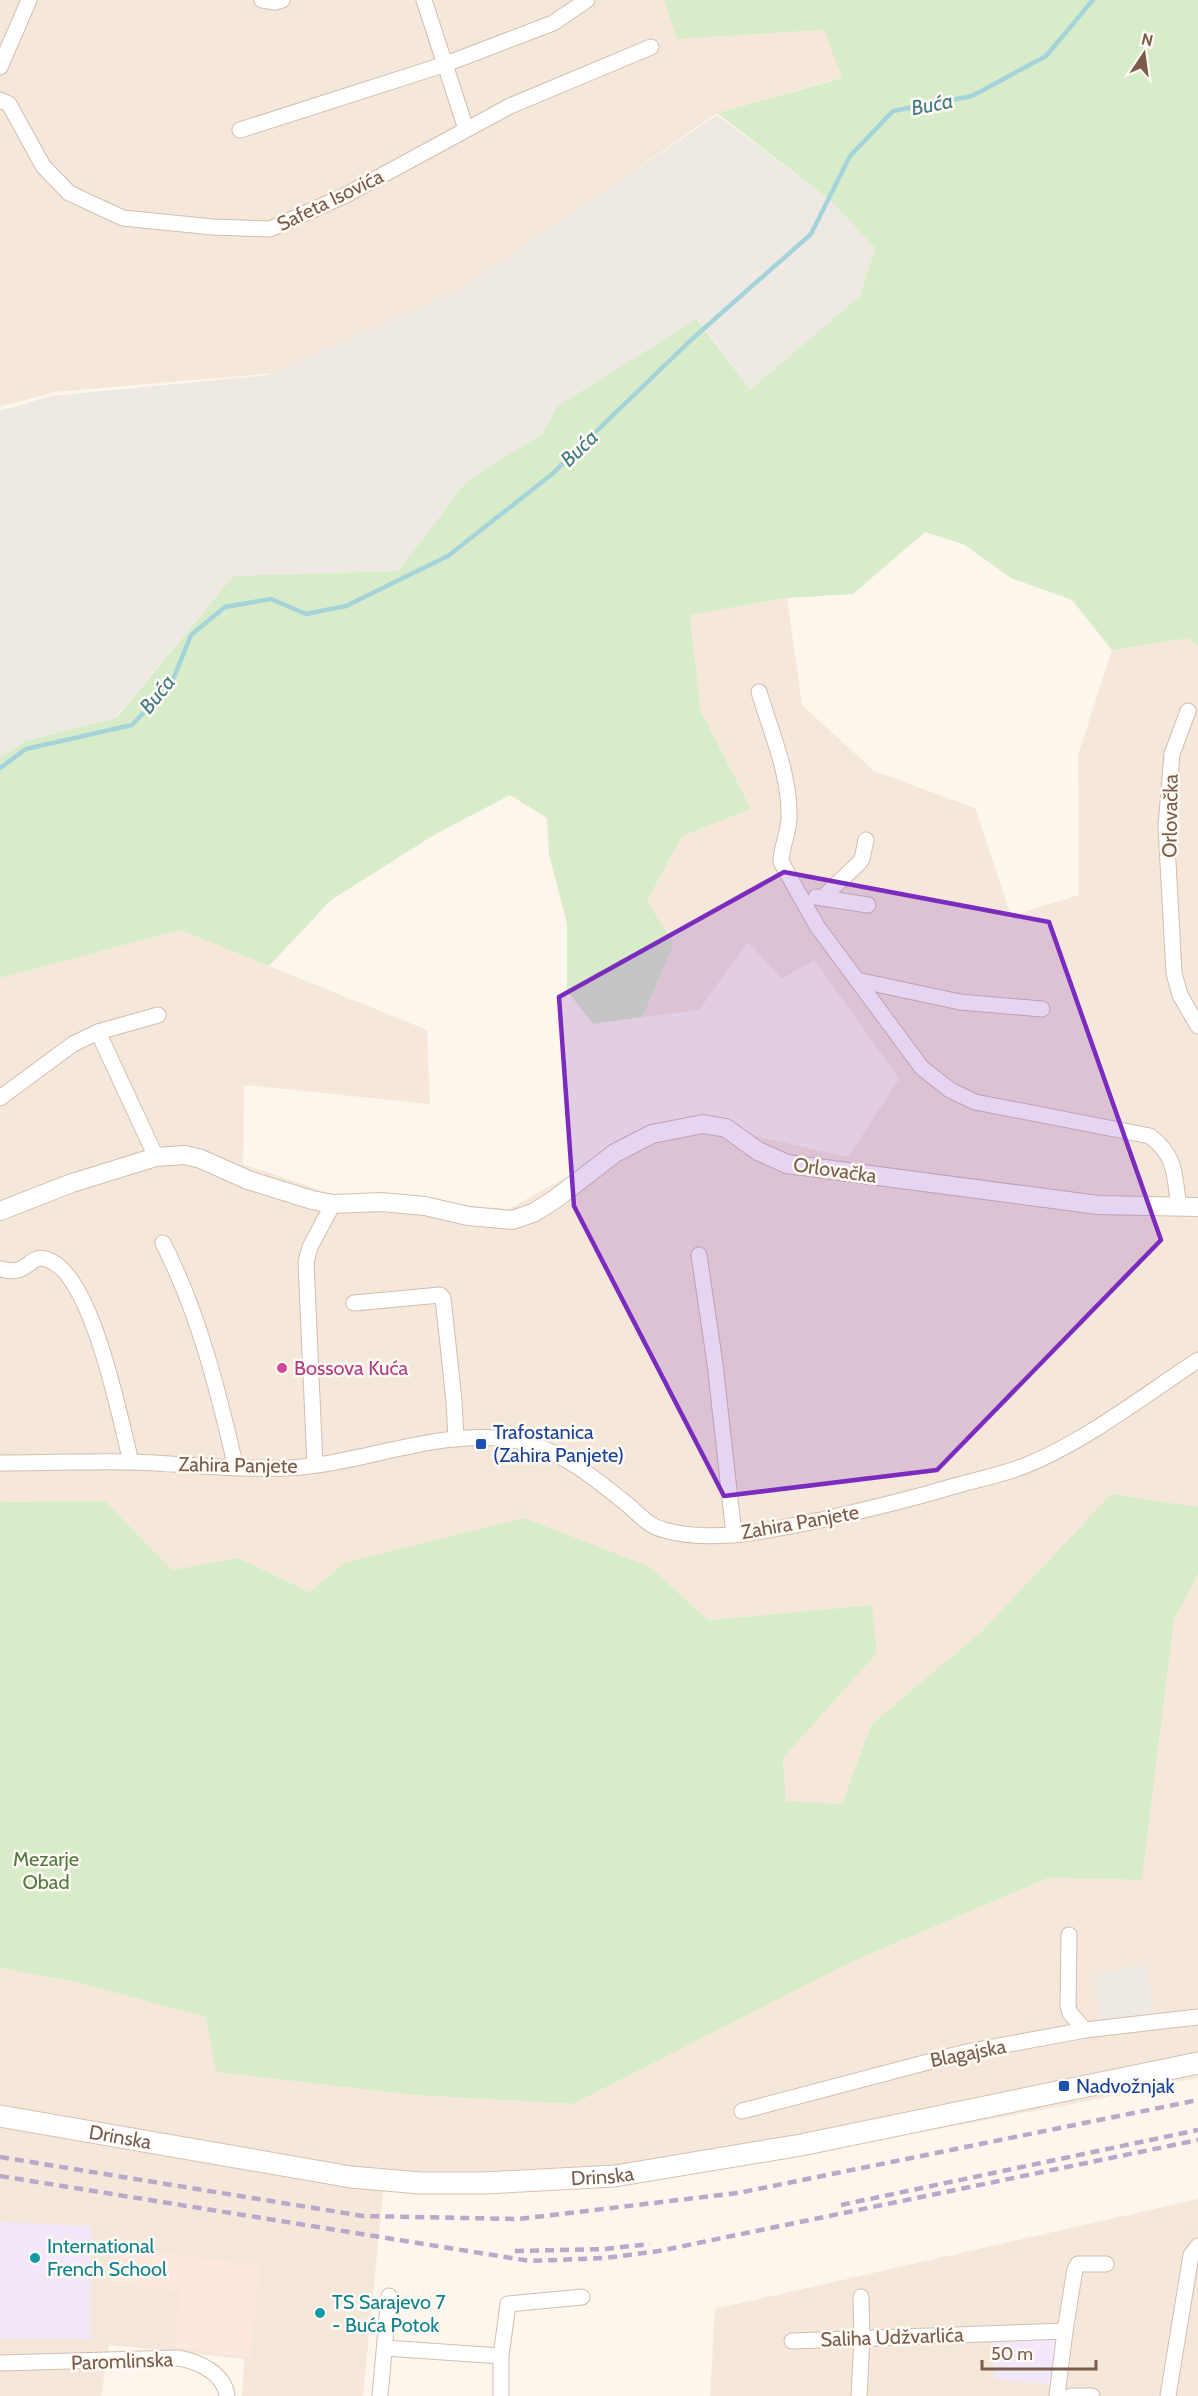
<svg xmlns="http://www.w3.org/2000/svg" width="1198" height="2396" font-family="Cabin,sans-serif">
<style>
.residential{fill:#f5e8da}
.commercial{fill:#fde8e0}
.industrial{fill:#efe9e4}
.education{fill:#f3e8fa}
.green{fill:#d8ecc9}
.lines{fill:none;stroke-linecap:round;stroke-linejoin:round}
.stream{stroke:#a5d3da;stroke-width:4.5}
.minor-casing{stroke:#d1beb0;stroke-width:17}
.tertiary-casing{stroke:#d1beb0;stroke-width:20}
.secondary-casing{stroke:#d6c0b0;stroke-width:23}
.minor{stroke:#fff;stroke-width:15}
.tertiary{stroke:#fff;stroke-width:18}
.secondary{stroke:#fff;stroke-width:21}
.rail{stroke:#b9a8c9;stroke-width:4.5;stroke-dasharray:9 6;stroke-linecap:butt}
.marked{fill:#7b2cbf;fill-opacity:0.2;stroke:#7b2cbf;stroke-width:4.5;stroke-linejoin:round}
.hotel-dot{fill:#d1479c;stroke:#fffaf3;stroke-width:2}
.transit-dot{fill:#1a4fb4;stroke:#fffaf3;stroke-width:2}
.culture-dot{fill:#0f9aa8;stroke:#fffaf3;stroke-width:2}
.labels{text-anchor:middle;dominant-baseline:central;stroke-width:5;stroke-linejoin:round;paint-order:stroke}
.street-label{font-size:20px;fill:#7a5c4d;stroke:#fffaf3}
.hotel-label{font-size:20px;fill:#b23c85;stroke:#fffaf3;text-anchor:start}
.transit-label{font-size:20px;fill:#164399;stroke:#fffaf3;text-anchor:start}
.park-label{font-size:20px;fill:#537a41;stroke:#fffaf3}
.culture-label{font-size:20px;fill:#0d838f;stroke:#fffaf3;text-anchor:start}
.water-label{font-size:21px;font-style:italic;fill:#437c86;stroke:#fffaf3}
</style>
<rect width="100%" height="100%" fill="#fdf6ec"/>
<g class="residential">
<path d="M 0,0 L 664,0 L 677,39 L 824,30 L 843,77 L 717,113 L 457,293 L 275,373 L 54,392 L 0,407 Z"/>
<path d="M 787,598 L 802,705 L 874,771 L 975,808 L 1011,916 L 1079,895 L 1078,755 L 1112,650 L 1188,637 L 1198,646 L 1198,1507 L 1111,1494 L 982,1631 L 871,1725 L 842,1804 L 786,1802 L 783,1758 L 877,1653 L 871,1605 L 708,1620 L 650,1567 L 344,1563 L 311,1592 L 238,1558 L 172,1570 L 105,1501 L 0,1502 L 0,978 L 180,930 L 427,1030 L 430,1104 L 244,1085 L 243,1164 L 335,1195 L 509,1209 L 636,1138 L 725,1129 L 848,1157 L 899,1079 L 814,960 L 782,979 L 748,942 L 699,1010 L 644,1017 L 674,944 L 647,901 L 682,836 L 751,809 L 701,711 L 690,615 Z"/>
<path d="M 1198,1574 L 1198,2078 L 1062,2106 L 673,2178 L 384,2182 L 363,2396 L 242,2396 L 244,2359 L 109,2345 L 101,2396 L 0,2396 L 0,1968 L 72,1981 L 206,2017 L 217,2072 L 415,2095 L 573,2104 L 849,1963 L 1048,1878 L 1142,1880 L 1174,1620 Z"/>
<path d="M 1198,2199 L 1198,2396 L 710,2396 L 715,2309 Z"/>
</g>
<path class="commercial" d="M 115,2246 L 260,2266 L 250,2358 L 175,2347 L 179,2291 L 111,2283 Z"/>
<g class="industrial">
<path d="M 717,115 L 831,201 L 875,248 L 860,296 L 750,390 L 698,319 L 559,406 L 542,434 L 467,481 L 398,571 L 233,576 L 116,717 L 26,741 L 0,757 L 0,411 L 51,396 L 268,375 L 456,291 Z"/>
<path d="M 1145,1964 L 1155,2018 L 1102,2028 L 1092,1974 Z"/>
</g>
<g class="education">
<path d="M 0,2222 L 91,2226 L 90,2339 L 0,2338 Z"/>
<path d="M 1057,2338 L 1054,2384 L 995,2380 L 993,2341 Z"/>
</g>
<g class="green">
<path d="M 664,0 L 1198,0 L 1198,646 L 1188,638 L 1112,650 L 1072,600 L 1011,578 L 965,545 L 925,532 L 853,594 L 787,598 L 690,615 L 701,711 L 751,809 L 682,836 L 647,901 L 674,944 L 643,1017 L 593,1024 L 567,991 L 567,924 L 549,854 L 547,818 L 510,795 L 434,835 L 331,900 L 269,966 L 180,930 L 0,978 L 0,757 L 26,741 L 117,717 L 233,576 L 398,571 L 467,481 L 542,434 L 558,406 L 697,319 L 750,390 L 860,296 L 875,248 L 831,201 L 717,113 L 842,78 L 824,30 L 677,39 Z"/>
<path d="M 1111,1494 L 1198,1507 L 1198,1574 L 1174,1620 L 1142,1880 L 1048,1878 L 849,1963 L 573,2104 L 415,2095 L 216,2072 L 206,2017 L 72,1981 L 0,1968 L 0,1502 L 105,1501 L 172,1570 L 238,1558 L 310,1592 L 344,1563 L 524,1518 L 650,1567 L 708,1620 L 872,1605 L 877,1653 L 783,1758 L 786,1801 L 842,1804 L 871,1725 L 982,1631 Z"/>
</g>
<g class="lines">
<path class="stream" d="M 0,768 L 26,749 L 132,725 L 172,682 L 191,635 L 225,607 L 271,599 L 306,614 L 346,606 L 448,556 L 551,475 L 691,340 L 811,234 L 850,156 L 893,111 L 972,96 L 1046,56 L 1093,0"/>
<g class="minor-casing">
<g id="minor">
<path d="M 262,0 L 275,2 L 282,0"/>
<path d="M 424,0 L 466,129"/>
<path d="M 0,67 L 29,0"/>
<path d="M 0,100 L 9,104 L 43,166 L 69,193 L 123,218 L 213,227 L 270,229 L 344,196 L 510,106 L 651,47"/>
<path d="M 240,130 L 446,64 L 553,23 L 587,0"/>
<path d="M 759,692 C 771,732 790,775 789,817 C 789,833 781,847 781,862 L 817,926 L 922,1068 L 950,1090 L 975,1102 L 1150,1136 C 1177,1157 1174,1175 1179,1207"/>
<path d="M 1188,711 L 1172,754 L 1166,826 L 1174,973 L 1180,995 L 1198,1026"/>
<path d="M 816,897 L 868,905"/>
<path d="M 822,898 L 859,863 L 862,859 L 866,840"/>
<path d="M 857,980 L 960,1002 L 1042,1009"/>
<path d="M 98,1032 L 158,1015"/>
<path d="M 0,1098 L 73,1044 L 98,1032 L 156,1157"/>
<path d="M 163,1243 C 199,1314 218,1390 236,1468"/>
<path d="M 699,1255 L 715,1364 L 734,1535"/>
<path d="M 0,1269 C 6,1270 12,1272 18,1270 C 29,1267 34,1255 46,1259 C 92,1271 120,1419 131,1462"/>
<path d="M 354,1303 L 440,1295 L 443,1298 L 454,1401 L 456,1439"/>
<path d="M 0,1463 C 44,1463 89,1461 134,1462 C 185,1464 236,1470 286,1468 C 360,1465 432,1430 507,1439 C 555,1445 591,1475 628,1505 C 640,1515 648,1526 664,1530 C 715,1544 770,1530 821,1520 C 865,1510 908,1500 951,1487 C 975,1480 1001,1475 1024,1466 C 1083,1443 1145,1395 1198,1360"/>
<path d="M 315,1465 L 306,1262 L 310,1247 L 333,1204"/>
<path d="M 1069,1935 L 1068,2006 L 1070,2013 L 1085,2030"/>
<path d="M 742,2111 L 966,2052 L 1085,2030 L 1198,2017"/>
<path d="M 792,2341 L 1065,2331"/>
<path d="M 385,2348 L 501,2356"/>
<path d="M 0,2363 L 179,2358 C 199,2362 224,2373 227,2396"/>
<path d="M 380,2396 L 389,2296"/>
<path d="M 501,2396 L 501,2356 L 508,2304 L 582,2297"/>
<path d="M 859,2396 L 862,2338 L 861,2297"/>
<path d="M 1057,2396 L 1065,2331 L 1075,2269 L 1078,2264 L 1106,2264"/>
<path d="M 1071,2396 L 1092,2396"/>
<path d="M 1168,2396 L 1191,2255 L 1198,2246"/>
</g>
</g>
<g class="tertiary-casing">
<path id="tertiary" d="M 0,1211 L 72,1183 L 156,1157 L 185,1155 L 201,1159 L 248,1180 L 312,1200 L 333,1204 L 381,1202 L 425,1206 L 468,1216 L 512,1220 L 533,1213 L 554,1200 L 615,1153 L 652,1134 L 703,1124 L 726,1128 L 758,1151 L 787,1164 L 1098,1205 L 1198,1207"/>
</g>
<g class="secondary-casing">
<g id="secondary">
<path id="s1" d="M 0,2116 L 351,2177 L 420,2183 L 484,2183 L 615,2176 L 801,2145 L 1198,2063"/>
</g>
</g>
<use href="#minor" class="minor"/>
<use href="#tertiary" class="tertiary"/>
<use href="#secondary" class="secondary"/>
<g class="rail">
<path d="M 0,2157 L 363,2216 L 518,2219 L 738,2193 L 1198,2100"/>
<path d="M 0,2176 L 530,2261 L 605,2258 L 659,2251 L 1198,2140"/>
<path d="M 841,2205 L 1198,2130"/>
<path d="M 515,2251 L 605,2249 L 650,2244"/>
</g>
</g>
<path class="marked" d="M 784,872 L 1049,922 L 1161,1240 L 937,1470 L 724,1496 L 574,1206 L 559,997 Z"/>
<circle class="hotel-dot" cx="282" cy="1368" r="6"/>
<g class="transit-dot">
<rect x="475" y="1438" width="12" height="12" rx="3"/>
<rect x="1058" y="2080" width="12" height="12" rx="3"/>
</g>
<g class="culture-dot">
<circle cx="35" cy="2258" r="6"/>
<circle cx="320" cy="2313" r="6"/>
</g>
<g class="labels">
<g class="street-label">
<text transform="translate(330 200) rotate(-26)">Safeta Isovića</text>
<text transform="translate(1170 816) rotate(-89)">Orlovačka</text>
<text transform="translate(835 1170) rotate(8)">Orlovačka</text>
<text transform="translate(238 1465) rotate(1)">Zahira Panjete</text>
<text transform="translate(800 1522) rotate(-10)">Zahira Panjete</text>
<text transform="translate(968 2053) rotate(-11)">Blagajska</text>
<text stroke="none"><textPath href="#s1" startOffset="122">Drinska</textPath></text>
<text stroke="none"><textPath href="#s1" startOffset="608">Drinska</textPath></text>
<text transform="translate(892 2337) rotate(-2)">Saliha Udžvarlića</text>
<text transform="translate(122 2361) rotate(-2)">Paromlinska</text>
</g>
<g class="hotel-label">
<text x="294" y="1368">Bossova Kuća</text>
</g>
<g class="transit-label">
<text x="493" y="1432">Trafostanica<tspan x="493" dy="23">(Zahira Panjete)</tspan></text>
<text x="1076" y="2086">Nadvožnjak</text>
</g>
<g class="park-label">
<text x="46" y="1859">Mezarje<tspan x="46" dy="23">Obad</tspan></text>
</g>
<g class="culture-label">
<text x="47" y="2246">International<tspan x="47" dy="23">French School</tspan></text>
<text x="332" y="2302">TS Sarajevo 7<tspan x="332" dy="23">- Buća Potok</tspan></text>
</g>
<g class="water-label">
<text transform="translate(932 104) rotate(-11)">Buća</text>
<text transform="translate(579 448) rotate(-44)">Buća</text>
<text transform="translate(157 694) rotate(-51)">Buća</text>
</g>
</g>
<g transform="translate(1144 54) rotate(13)" stroke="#fffaf3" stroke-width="4.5" paint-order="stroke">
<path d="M0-4.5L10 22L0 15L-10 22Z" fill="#7a5c4d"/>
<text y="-9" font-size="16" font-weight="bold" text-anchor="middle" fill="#7a5c4d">N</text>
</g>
<path d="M982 2360v9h114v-9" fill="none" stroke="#7a5c4d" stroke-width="3"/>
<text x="991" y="2360" font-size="18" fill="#7a5c4d" stroke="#fffaf3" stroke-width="4.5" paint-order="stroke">50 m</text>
</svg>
